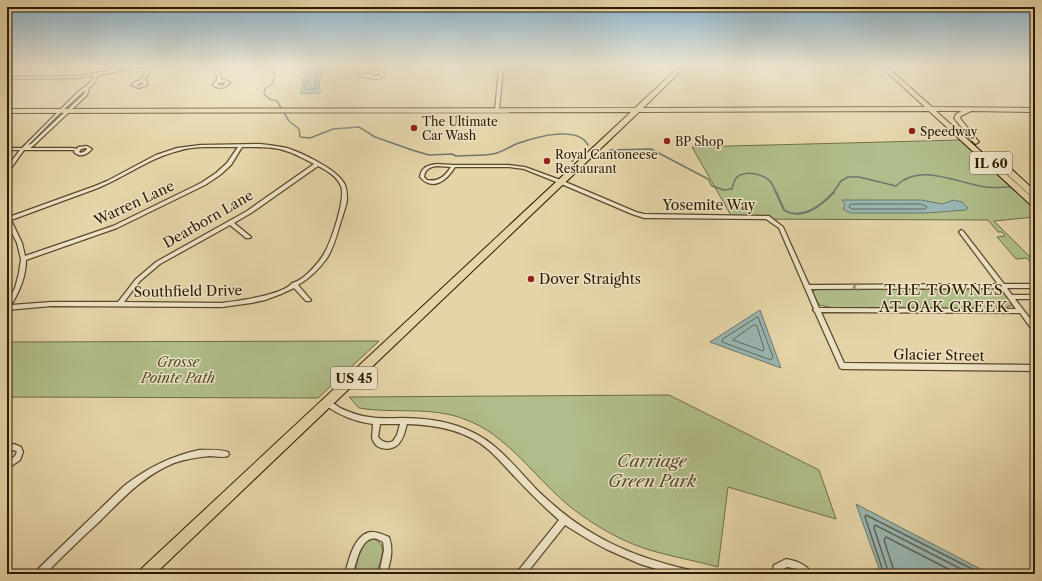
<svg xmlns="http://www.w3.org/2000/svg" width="1042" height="581" font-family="'Libre Caslon Text',serif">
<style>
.green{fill:#b0bd8a;stroke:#6e6c46}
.water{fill:#99b6b2;stroke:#6d786c}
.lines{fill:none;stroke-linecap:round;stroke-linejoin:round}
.shore-far1{stroke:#62685a;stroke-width:1}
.shore{stroke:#62685a;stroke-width:1.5}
.stream-far1{stroke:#6d786c;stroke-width:1.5}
.stream{stroke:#6d786c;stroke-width:2}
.minor-casing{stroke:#5a482c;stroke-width:2.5}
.primary-casing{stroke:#2c1a03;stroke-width:2}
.minor{fill:#ede3c6;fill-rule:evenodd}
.primary{fill:#e4d4a7;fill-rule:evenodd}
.oneway{stroke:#96896e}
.poi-dot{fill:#8f2418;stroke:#ede3c6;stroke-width:1.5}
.labels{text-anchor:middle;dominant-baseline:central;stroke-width:3;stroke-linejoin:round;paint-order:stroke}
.far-poi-label{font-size:12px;fill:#2c1a03;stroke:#ede3c6;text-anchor:start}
.shield{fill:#ede3c6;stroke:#66563e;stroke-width:1}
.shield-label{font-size:13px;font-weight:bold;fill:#2c1a03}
.street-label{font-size:14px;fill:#2c1a03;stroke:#ede3c6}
.poi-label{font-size:14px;fill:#2c1a03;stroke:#ede3c6;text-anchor:start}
.park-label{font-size:14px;font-style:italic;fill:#544b2c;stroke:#ede3c6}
.neighbourhood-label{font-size:15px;letter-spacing:1px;fill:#2c1a03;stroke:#ede3c6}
.near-park-label{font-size:17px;font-style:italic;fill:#544b2c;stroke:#ede3c6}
</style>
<rect width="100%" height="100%" fill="#e4d4a7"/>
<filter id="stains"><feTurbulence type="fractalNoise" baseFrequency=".005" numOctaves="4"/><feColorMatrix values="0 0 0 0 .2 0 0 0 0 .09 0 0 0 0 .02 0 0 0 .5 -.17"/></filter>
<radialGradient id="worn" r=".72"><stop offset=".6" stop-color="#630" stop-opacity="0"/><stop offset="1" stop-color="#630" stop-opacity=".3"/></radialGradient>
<g class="green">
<path d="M 961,140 L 1035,207 L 1035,217 L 994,221 L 1035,262 L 1035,268 L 1027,258 L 1016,259 L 997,237 L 1005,236 L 1002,232 L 998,232 L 988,220 L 733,219 L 692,147 Z"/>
<path d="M 822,289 L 984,289 L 1003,292 L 1013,305 L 1001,309 L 839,309 L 819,305 L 813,293 L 814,290 Z"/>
<path d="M 379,341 L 318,398 L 7,397 L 7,342 Z"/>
<path d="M 669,395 L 819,470 L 836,519 L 728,487 L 718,567 C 696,561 674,557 653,551 C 624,543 597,527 573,509 C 537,481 508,434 464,419 C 431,406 394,414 359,408 L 349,397 Z"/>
<path d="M 374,539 C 389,545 380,562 376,574 L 354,574 C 358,561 359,541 374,539 Z"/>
</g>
<g class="water">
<path d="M 305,65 L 327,65 C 322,72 319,79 319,88 L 321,90 L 320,93 L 301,94 L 303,80 L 306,75 L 302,67 Z"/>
<path d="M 842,200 L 921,200 L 942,204 L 954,200 L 962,202 L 968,208 L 966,210 L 926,213 L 851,213 L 843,209 L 845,205 Z"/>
<path d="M 760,310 L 781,368 L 710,342 Z"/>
<path d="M 856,504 L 990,574 L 881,574 Z"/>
</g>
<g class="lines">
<g class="shore-far1">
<path d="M 306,65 L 310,75 L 305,88 L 307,90 L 315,89 L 317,74 L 322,65"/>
<path d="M 851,204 L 921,204 L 927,207 L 925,209 L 852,209 L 849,207 Z"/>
<path d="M 758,317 L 773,357 L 771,360 L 722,342 L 723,339 Z"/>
<path d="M 754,325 L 757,326 L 764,349 L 763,351 L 733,340 Z"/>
</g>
<g class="shore">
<path d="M 884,574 L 865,517 L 866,515 L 982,574"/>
<path d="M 889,574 L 874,528 L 875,525 L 971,574"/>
<path d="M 895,574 L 884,540 L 886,537 L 958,574"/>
</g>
<g class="stream-far1">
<path d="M 263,65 L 275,74 L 272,84 L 265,89 L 264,94 L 269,99 L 277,101 L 289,121 L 299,129 L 300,137 L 310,138 L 333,129 L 359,127 L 375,137 L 412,150 L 429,155 L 452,154 L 456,156 C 468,155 481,156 493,154 C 503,152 510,146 519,143 C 536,137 578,125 588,145"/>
<path d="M 610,150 L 651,149 L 708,179 L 712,186 L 724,190 L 732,189 C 733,185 734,180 737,177 C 746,170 763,174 770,181 C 773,185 775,189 776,193"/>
<path d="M 833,193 L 841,181 L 848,177 L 859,177 L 896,186 C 919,162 957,183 985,187 C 993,188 1002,187 1010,187"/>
</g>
<path class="stream" d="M 776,192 L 784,210 C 802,221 822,205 834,192"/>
<g class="minor-casing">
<g id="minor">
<path d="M 140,65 L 151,65 L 148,74 L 144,80 L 147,81 L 147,85 L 139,88 L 131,85 L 135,82 L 141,80 L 144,74 L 147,66 L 98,75 L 93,85 L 88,88 L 89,89 L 87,95 L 33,146 L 30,148 L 73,148 L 77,149 L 78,147 L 87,146 L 92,149 C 87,155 80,158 74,152 L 75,151 L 73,150 L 24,150 L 9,171 L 7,171 L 7,167 L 20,150 L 7,150 L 7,148 L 22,148 L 79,91 L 90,83 L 94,75 L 79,78 L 7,79 L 7,77 L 79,76 ZM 142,82 L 144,83 L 139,86 L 136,85 ZM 85,90 L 84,94 L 31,144 L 28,145 L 61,112 ZM 86,148 L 87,149 C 85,151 82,154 79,152 L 81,149 Z"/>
<path d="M 212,65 L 216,65 L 215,67 L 221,76 L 221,80 C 225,80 227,80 230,83 C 226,88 219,89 214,86 L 213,85 L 216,81 L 217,81 L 217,76 L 211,67 ZM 224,82 L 226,83 L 222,86 L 217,85 L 218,83 Z"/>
<path d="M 351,65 L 355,65 L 360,74 L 370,75 L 372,72 L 379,71 L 385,74 L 382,78 C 373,80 367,77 358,76 ZM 379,73 L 381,74 L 380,76 L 372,76 L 374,74 Z"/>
<path d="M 504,65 L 508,65 L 503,69 L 499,110 L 497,111 L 495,110 L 499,69 Z"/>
<path d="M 260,144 C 269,145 278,146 287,148 C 302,153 339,170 345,185 C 347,190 347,195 347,200 C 346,207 343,214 341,221 C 337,234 334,247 327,258 C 319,269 310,278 298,285 L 310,299 L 311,300 L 310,301 L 306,301 L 294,288 L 281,294 L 265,300 L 251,303 L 222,307 L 51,306 L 7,310 L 7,303 L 15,288 L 19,273 L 21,259 L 17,243 L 7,223 L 7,216 L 9,217 L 95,186 L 107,181 L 156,155 L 177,148 L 200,145 ZM 206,147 L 238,147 L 227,163 L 216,173 L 201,183 L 113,226 L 25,256 L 22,243 L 11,220 L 98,188 C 125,177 149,158 178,151 C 187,148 196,147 206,147 ZM 242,147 C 258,147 274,146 289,152 C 298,155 306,160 314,164 L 247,211 L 156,262 L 136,279 L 118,302 L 51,302 L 11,305 C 20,291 26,276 26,260 L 117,228 L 205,185 L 220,175 L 231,165 ZM 318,166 C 326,170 337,176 341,186 C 346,199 331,242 324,254 C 318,264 303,281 292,283 C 284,295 237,301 222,303 L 124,302 L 140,281 L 160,264 L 230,225 L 246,238 L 250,238 L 251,237 L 250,236 L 234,223 L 251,213 Z"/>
<path d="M 437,164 L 454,165 L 509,165 L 525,167 L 563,181 L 636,212 L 644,214 L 769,216 L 783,227 L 809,285 L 998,284 L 959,232 L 961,230 L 963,231 L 1004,284 L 1035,284 L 1035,288 L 1007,288 L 1012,295 L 1035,295 L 1035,299 L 1015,299 L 1035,325 L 1035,331 L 1033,331 L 1020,313 L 821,312 L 844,363 L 1035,365 L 1035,371 L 842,369 L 840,368 L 815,312 L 813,310 L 814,309 L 779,228 L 766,219 L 644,218 L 632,214 L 559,183 L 524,169 L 509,167 L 455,167 C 447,180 433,192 420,177 C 421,167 428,165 437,164 ZM 437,166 L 451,167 C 445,176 439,182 427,180 L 424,177 C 425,169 430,167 437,166 ZM 1001,288 L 1016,309 L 819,308 L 811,289 Z"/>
<path d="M 327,400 C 332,402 336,405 340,408 C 349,412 359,416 369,417 C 380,419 391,418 402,418 C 426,418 450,421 472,432 C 500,445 518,471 539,492 C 585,536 629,556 690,570 L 693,571 L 694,574 L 673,574 L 640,564 L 606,549 L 591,541 L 565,525 L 526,574 L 517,574 L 518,571 L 559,520 C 544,507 529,492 515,477 C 507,469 499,459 490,451 C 467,430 436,425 407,424 C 405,430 404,437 400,442 C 396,449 384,451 377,446 C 375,444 373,441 372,438 L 373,424 C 356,422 339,415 325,405 L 324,403 L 325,401 ZM 380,424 L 400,424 L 397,435 L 393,441 C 387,444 382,442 378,437 Z"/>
<path d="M 14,444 L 21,447 L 23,452 L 20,460 L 7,469 L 7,462 L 15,456 L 17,452 L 14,450 L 7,452 L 7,446 Z"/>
<path d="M 199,450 C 209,450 219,449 228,452 L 229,454 L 228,456 C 223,458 216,456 210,456 C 198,457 186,459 174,463 C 144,475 122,499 100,521 C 81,538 63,556 45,574 L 35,574 L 36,571 L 124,486 C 147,468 171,456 199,450 Z"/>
<path d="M 370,532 C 378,532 382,534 389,537 C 394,551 390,561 387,574 L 379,574 L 384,550 L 383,542 C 381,541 379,540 377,539 C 361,535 356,563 353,574 L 345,574 C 348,563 352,544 362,536 C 364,534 367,533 370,532 Z"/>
<path d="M 786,559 C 796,561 807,564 812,574 L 802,574 L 797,569 L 787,567 L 781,570 L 780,574 L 772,574 L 774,565 Z"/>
</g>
</g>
<g class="primary-casing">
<g id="primary">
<path d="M 681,65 L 687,65 L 643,108 L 925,107 L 879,65 L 885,65 L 932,107 L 1035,108 L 1035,112 L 971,111 L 961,116 L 960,118 L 979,142 L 976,144 L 974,143 L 954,118 L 956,114 L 962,111 L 936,111 L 1035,200 L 1035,206 L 1032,206 L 929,111 L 639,112 L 155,574 L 139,574 L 141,569 L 631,112 L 7,113 L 7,109 L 635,108 Z"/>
<path d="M 1001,165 L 1007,165 L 1035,191 L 1035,197 L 1032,197 L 1001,169 Z"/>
</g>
</g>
<use href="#minor" class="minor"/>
<use href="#primary" class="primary"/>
</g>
<defs><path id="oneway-chevron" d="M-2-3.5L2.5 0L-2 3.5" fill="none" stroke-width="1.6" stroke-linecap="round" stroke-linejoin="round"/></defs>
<use class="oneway" href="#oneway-chevron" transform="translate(856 287) rotate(180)"/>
<linearGradient id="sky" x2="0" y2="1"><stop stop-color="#88b5d2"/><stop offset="0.45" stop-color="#f3ecd7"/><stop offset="1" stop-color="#f3ecd7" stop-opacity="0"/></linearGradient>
<rect width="1042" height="146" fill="url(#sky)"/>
<g class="poi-dot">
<circle cx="414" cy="128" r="4"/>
<circle cx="912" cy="131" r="4"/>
<circle cx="667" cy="141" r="4"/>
<circle cx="547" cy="161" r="4"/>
<circle cx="531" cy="279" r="4"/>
</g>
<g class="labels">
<g class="far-poi-label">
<text x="422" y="121">The Ultimate<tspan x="422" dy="14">Car Wash</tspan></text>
<text x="920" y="131">Speedway</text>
<text x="675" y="141">BP Shop</text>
<text x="555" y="154">Royal Cantoneese<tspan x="555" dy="14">Restaurant</tspan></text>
</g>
<g class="shield">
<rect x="970" y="152" width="42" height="22" rx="3"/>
<rect x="331" y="367" width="46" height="22" rx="3"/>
</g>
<g class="shield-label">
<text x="991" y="163">IL 60</text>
<text x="354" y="378">US 45</text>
</g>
<g class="street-label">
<text transform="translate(134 203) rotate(-25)">Warren Lane</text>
<text x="709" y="205">Yosemite Way</text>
<text transform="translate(208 219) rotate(-30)">Dearborn Lane</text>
<text transform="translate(188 291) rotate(-1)">Southfield Drive</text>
<text transform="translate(939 355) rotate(1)">Glacier Street</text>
</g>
<g class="poi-label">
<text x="539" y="279">Dover Straights</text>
</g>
<g class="park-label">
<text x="178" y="362">Grosse<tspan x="178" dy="16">Pointe Path</tspan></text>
</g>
<g class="neighbourhood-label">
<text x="944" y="289">THE TOWNES<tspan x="944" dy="17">AT OAK CREEK</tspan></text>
</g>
<g class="near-park-label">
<text x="652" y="461">Carriage<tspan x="652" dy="20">Green Park</tspan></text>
</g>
</g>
<rect width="1042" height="581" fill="none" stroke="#e4d4a7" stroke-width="24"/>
<rect x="8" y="8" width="1026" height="565" fill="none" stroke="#2c1a03" stroke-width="2"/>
<rect x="12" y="12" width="1018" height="557" fill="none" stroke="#2c1a03"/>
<rect width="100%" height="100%" filter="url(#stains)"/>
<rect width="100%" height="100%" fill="url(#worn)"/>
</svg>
